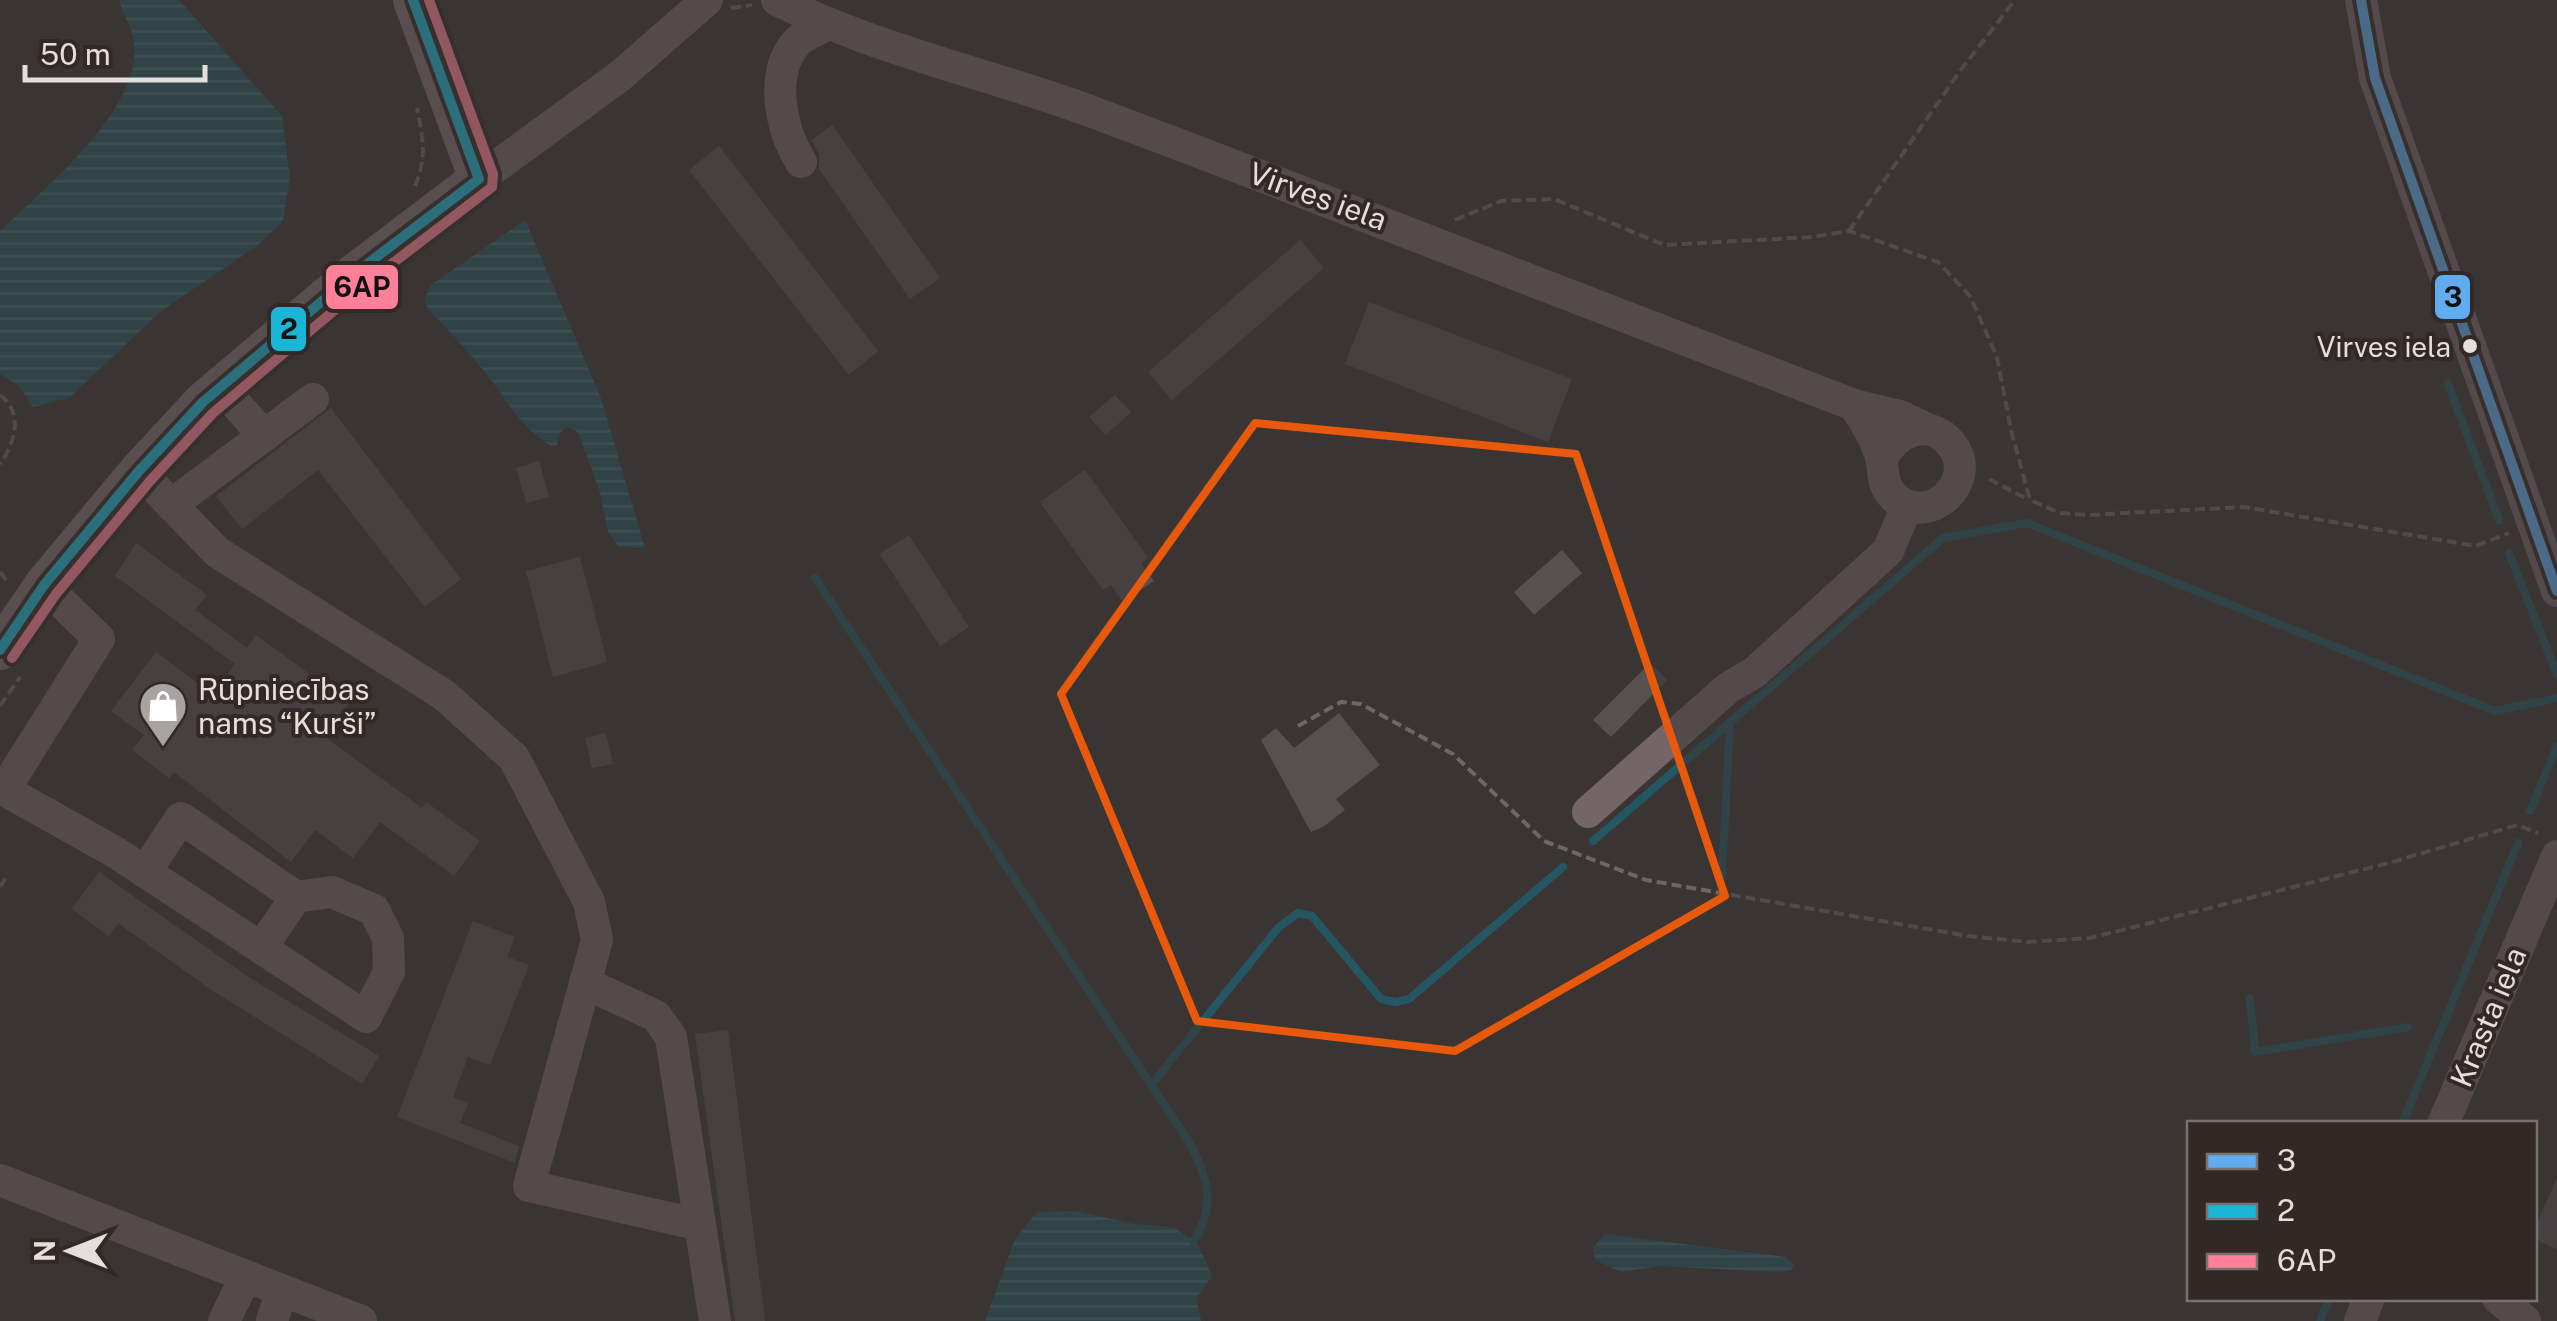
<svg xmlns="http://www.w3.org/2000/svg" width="2557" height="1321" font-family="'Public Sans',sans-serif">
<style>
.water{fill:url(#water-rules)}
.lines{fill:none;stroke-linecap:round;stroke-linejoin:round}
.stream{stroke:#245763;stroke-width:8}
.building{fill:#565150}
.path{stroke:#6f6566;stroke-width:4;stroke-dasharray:10 5;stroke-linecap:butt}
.minor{stroke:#736568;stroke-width:32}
.major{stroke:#7e6e70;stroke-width:40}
.bus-1-casing{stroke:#322926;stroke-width:18}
.bus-2-casing{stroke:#322926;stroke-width:18}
.bus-3-casing{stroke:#322926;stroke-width:18}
.bus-1{stroke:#60acee;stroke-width:10}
.bus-2{stroke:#1ab6d8;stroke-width:10}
.bus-3{stroke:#ff8098;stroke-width:10}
.marked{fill:none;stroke:#e8590c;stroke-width:8;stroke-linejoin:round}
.bus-dot{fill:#e4dedc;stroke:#322926;stroke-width:4}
.labels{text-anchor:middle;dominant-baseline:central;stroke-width:8;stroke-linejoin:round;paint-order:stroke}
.bus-label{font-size:28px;fill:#e4dedc;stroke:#322926;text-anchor:end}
.street-label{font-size:30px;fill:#e4dedc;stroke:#322926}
.poi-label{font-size:30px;fill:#e4dedc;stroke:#322926;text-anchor:start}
.line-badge{stroke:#322926;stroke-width:4}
.pale-badge-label{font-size:28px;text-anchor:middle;font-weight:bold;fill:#111}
</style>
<defs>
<pattern id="water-rules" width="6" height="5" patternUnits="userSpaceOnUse" patternTransform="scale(2.5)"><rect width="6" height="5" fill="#245763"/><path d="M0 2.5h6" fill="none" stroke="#446f79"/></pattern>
</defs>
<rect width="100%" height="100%" fill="#3a3433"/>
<g class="water">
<path d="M 119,0 L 179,0 L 282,116 L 290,178 L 283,221 L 258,245 L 160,312 L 69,398 L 33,407 L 18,385 L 0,374 L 0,231 C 44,188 148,106 133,37 C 130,24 122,12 119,0 Z"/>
<path d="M 525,220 L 601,398 L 645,548 L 619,547 L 608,532 L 600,492 L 578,432 L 567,427 L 560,433 L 557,445 L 553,447 C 523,430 508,402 488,376 C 469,353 450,330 428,310 L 424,299 L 431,285 Z"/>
<path d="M 1076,1211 L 1134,1224 L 1174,1227 L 1199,1246 L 1212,1276 L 1196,1299 L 1201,1321 L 985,1321 L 1015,1239 L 1037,1212 Z"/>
<path d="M 1605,1234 L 1785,1257 L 1794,1264 L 1791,1270 L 1776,1272 L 1659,1266 L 1621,1272 L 1595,1260 L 1593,1248 Z"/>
</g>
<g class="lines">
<g class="stream">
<path d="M 2448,384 L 2499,520"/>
<path d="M 2509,553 L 2557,674"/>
<path d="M 815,578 L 1189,1142 C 1208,1177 1217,1207 1193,1242"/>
<path d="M 2530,811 L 2557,746"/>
<path d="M 1593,841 L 1943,538 L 2027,523 L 2495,711 L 2557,698"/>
<path d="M 1722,875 L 1730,722"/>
<path d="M 2250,998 L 2255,1052 L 2408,1027"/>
<path d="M 1151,1085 L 1279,927 L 1298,913 L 1312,916 L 1381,999 L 1395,1002 L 1409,999 L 1563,867"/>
<path d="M 2402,1124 L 2518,843"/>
<path d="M 2320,1321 L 2329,1298"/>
</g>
</g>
<g class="building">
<path d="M 832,125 L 940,278 L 910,299 L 819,169 L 819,153 L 812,140 Z"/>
<path d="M 719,146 L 878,351 L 849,375 L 689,170 Z"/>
<path d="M 1300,240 L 1324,268 L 1172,400 L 1148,372 Z"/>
<path d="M 1369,302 L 1572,379 L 1548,442 L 1345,364 Z"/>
<path d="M 1115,395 L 1131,412 L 1106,435 L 1089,417 Z"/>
<path d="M 331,408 L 461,579 L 425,607 L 318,470 L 242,529 L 216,496 Z"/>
<path d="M 539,461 L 549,497 L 526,503 L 516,468 Z"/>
<path d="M 1085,470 L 1148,558 L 1141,563 L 1154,581 L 1123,602 L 1111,585 L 1103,590 L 1040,502 Z"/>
<path d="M 909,535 L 969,627 L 940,646 L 880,554 Z"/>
<path d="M 136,543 L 207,595 L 195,610 L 247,648 L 256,635 L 349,703 L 325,737 L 422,808 L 426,802 L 480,841 L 454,876 L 380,822 L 353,858 L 315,830 L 291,862 L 174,772 L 169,778 L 132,750 L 144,735 L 111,711 L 156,652 L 213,695 L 235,664 L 115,576 Z"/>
<path d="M 1562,550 L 1582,573 L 1534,615 L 1514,592 Z"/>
<path d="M 580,557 L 607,662 L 553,677 L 526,571 Z"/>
<path d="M 1650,663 L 1667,680 L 1611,737 L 1593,720 Z"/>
<path d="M 1339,713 L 1380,765 L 1336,799 L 1345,810 L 1323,827 L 1311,832 L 1261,740 L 1276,728 L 1294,748 Z"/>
<path d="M 606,733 L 613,764 L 592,768 L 585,738 Z"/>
<path d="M 99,872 L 250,978 L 379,1056 L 362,1084 L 213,991 L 118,923 L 109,936 L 72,909 Z"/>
<path d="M 473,921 L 515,937 L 507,957 L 529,965 L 490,1065 L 468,1057 L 453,1097 L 468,1103 L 460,1123 L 519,1146 L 515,1163 L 397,1117 Z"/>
<path d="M 728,1030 L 765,1321 L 735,1321 L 695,1034 Z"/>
<path d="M 2557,1178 L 2557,1249 L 2534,1239 L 2534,1230 Z"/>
</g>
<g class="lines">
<g class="path">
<path d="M 731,8 L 752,5"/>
<path d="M 415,186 C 427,159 423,137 417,108"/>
<path d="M 1455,220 L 1501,201 L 1554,199 L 1664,245 L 1812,237 L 1849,231 L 1938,262 L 1970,296 L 1997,357 L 2011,430 L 2030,500 L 2060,513 L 2088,515 L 2244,507 L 2476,546 L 2509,533"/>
<path d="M 1849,231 L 1960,71 L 2015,0"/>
<path d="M 0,395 C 23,412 16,442 0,464"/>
<path d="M 1989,479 L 2029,500"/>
<path d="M 0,572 L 9,584"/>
<path d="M 0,706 L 20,677"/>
<path d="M 1298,726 L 1341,702 L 1361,704 L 1453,754 L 1544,841 L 1646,880 L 1968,936 L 2028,942 L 2090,938 L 2389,863 L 2517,825 L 2538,833"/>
<path d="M 0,887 L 8,874"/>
</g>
<g class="minor">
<path d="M 777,0 C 878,51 992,74 1098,114 C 1351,209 1603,307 1854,405 L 1900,416 L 1927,429"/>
<path d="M 2361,0 L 2375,78 L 2557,591"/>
<path d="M 801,162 C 781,130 768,72 798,41 C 805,35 818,30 826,25"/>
<path d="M 479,179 L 620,76 L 707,0"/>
<path d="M 221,387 L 264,436"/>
<path d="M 1854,405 C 1865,421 1874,436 1880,454 C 1885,469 1880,484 1894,497 C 1928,530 1981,480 1951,444 C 1929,416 1895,432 1882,458"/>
<path d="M 139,471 L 217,552 L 444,695 L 514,758 L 589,902 L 597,940 L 529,1186 L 700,1225"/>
<path d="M 171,505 L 313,399"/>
<path d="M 0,788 L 4,790 L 99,639 L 44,585"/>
<path d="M 4,790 L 115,852 L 366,1017 L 389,972 L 388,938 L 374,910 L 332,892 L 296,897 L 261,948"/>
<path d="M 1588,812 L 1728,688 L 1755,672 L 1888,551 L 1907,506"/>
<path d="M 145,872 L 181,818 L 296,897"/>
<path d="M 585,983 L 656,1016 L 671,1037 L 715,1321"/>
<path d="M 2443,1124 L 2557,856"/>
<path d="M 0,1180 L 361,1321"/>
<path d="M 2498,1298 L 2525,1321"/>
<path d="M 224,1321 L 246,1276"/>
<path d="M 272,1321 L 282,1290"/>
<path d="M 2360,1321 L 2369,1298"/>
</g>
<path class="major" d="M 0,650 L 44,585 L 139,471 L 203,402 L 354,274 L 479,179 L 413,0"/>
<g class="bus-1-casing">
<path id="bus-1" d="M 2361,0 L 2375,78 L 2557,591"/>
</g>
<g class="bus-2-casing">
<path id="bus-2" d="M 0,650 L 44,585 L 139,471 L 203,402 L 354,274 L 479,179 L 413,0"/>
</g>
<g class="bus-3-casing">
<path id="bus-3" d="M 12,658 L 56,594 L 150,481 L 213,413 L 363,286 L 492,187 L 493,174 L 429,0"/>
</g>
<use href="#bus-1" class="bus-1"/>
<use href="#bus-2" class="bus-2"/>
<use href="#bus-3" class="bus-3"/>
</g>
<path d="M0 0H2557V1321H0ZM 1255,423 L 1576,454 L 1725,896 L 1455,1051 L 1197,1021 L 1061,694 Z" fill="#3a3433" fill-opacity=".55" fill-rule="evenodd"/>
<path class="marked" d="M 1255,423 L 1576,454 L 1725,896 L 1455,1051 L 1197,1021 L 1061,694 Z"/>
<defs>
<g id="shop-pin" transform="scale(2.5)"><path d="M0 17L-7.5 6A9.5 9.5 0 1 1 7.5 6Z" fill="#a8a2a1" stroke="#322926"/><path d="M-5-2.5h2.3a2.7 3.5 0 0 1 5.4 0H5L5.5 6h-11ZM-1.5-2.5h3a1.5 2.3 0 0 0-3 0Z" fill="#fff"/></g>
</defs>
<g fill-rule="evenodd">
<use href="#shop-pin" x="163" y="706"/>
</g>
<circle class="bus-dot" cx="2470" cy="346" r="9"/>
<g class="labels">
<g class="bus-label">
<text x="2451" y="346">Virves iela</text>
</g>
<g class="street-label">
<text transform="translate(1318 196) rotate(20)">Virves iela</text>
<text transform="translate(2488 1017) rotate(-67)">Krasta iela</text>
</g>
<g class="poi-label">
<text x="198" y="689">Rūpniecības<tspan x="198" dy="34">nams “Kurši”</tspan></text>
</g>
</g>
<g class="line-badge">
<rect x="324" y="263" width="76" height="48" rx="10" fill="#ff8098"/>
<rect x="2433" y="273" width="39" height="48" rx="10" fill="#60acee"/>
<rect x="269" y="305" width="39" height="48" rx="10" fill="#1ab6d8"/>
</g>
<g class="pale-badge-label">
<text x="362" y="297">6AP</text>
<text x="2453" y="307">3</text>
<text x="289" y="339">2</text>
</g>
<rect x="2187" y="1121" width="350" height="180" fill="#322926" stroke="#79716f" stroke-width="2.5"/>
<rect x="2207" y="1154" width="50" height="15" fill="#60acee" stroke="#79716f" stroke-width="2.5"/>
<text x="2277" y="1171" font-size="30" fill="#e4dedc">3</text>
<rect x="2207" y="1204" width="50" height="15" fill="#1ab6d8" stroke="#79716f" stroke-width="2.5"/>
<text x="2277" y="1221" font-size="30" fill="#e4dedc">2</text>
<rect x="2207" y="1254" width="50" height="15" fill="#ff8098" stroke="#79716f" stroke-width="2.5"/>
<text x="2277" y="1271" font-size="30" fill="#e4dedc">6AP</text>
<g transform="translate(70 1251) rotate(270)" stroke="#322926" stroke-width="8" paint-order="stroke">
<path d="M0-8L18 38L0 25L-18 38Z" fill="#e4dedc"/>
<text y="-15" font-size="28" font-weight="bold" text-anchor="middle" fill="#e4dedc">N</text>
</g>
<path d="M25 65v15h180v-15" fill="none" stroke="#e4dedc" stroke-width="5"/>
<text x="40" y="65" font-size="30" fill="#e4dedc" stroke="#322926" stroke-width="8" paint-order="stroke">50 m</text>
</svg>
